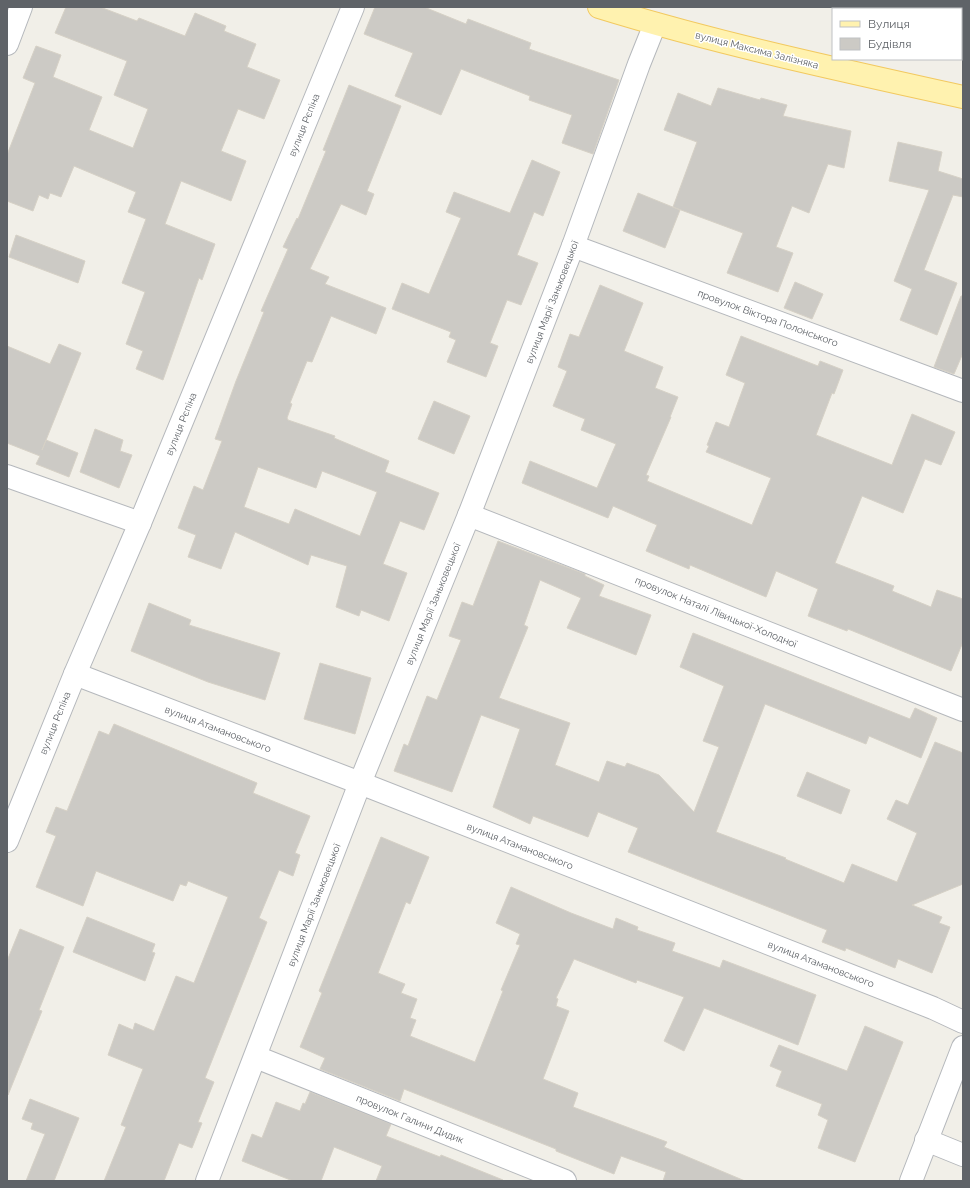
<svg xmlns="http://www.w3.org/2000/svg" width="970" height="1188" font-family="Raleway,sans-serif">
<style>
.building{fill:#cccac5;stroke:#d6d1c6;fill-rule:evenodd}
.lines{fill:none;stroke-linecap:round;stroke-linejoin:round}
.minor-casing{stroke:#b5b8bc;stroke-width:24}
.major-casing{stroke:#f2c960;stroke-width:24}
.minor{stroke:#fff;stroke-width:22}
.major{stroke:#fff2af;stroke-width:22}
.labels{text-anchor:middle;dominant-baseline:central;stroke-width:3;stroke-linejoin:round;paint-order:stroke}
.street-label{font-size:10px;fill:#5f6368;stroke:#fff}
</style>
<rect width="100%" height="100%" fill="#f1efe8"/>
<g class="building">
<path d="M 66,7 L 100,7 L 137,21 L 139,18 L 185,36 L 195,13 L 226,26 L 224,31 L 256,44 L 247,67 L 280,80 L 264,119 L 238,109 L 221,151 L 246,161 L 231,201 L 181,181 L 165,224 L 215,244 L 202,280 L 199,278 L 163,380 L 136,369 L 143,351 L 126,344 L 145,292 L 122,283 L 146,219 L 128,212 L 136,192 L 74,166 L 61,197 L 50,193 L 48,199 L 39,195 L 33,211 L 7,201 L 7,155 L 35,83 L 23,78 L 36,46 L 61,55 L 53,77 L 102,97 L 89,130 L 133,148 L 148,109 L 114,95 L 127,61 L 55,33 Z"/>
<path d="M 375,7 L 424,7 L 466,24 L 468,19 L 531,43 L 529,49 L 619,80 L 593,154 L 562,143 L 572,115 L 529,100 L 530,96 L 461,69 L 441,115 L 395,96 L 413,53 L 364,34 Z"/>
<path d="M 349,85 L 401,106 L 367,191 L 374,194 L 366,215 L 341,204 L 310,269 L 329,277 L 325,284 L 386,308 L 376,334 L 331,316 L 312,362 L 307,361 L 290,403 L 292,404 L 287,418 L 288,420 L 335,436 L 334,438 L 389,461 L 385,472 L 439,493 L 424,530 L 400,521 L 383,564 L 407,573 L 389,621 L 361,610 L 359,616 L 336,607 L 347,566 L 311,555 L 308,565 L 235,532 L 221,569 L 188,557 L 196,535 L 178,528 L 194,486 L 203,490 L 222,441 L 215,439 L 236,381 L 264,312 L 261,311 L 288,249 L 283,247 L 297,218 L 298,219 L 326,151 L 323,150 ZM 258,467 L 316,488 L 322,471 L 377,492 L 360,536 L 295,509 L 289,524 L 244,507 Z"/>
<path d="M 718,88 L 760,100 L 761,98 L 787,105 L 783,116 L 851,131 L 844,168 L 828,164 L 809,213 L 792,206 L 776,247 L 793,253 L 778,292 L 727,273 L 743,233 L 673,207 L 697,142 L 664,130 L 678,93 L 711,106 Z"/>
<path d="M 898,142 L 942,152 L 938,171 L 963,179 L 963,197 L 953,195 L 924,270 L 957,283 L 937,335 L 900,320 L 912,289 L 894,281 L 929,190 L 889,181 Z"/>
<path d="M 532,160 L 560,172 L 543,216 L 534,212 L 517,255 L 538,263 L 521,305 L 507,300 L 490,343 L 498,346 L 486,377 L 447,362 L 456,340 L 449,337 L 451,332 L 392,309 L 402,283 L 429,294 L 461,218 L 446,212 L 454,192 L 510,213 Z"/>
<path d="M 638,193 L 680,210 L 665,248 L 623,231 Z"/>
<path d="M 16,235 L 85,261 L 78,283 L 9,257 Z"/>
<path d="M 795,282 L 823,294 L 812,319 L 784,308 Z"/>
<path d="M 600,285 L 643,303 L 624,351 L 663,367 L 655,388 L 678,397 L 670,417 L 671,417 L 646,475 L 649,476 L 647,481 L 752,525 L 771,478 L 706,452 L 709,446 L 707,445 L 716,422 L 729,427 L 745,383 L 726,375 L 741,336 L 818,366 L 820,361 L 843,370 L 834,394 L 832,393 L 816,435 L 892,465 L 912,414 L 955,432 L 941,465 L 925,459 L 903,513 L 862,496 L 835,563 L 894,586 L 892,591 L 931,607 L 937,590 L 963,599 L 963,642 L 951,671 L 848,629 L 847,631 L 808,616 L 818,589 L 776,571 L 766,597 L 690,565 L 689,569 L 646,551 L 657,525 L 613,506 L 608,518 L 522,483 L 530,461 L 597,488 L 616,444 L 581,430 L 585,419 L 553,406 L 567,371 L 558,367 L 570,334 L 579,337 Z"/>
<path d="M 961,296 L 963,296 L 963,353 L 954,374 L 934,367 Z"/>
<path d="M 59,344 L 81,353 L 42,450 L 46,440 L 78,453 L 69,477 L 36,464 L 40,456 L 7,443 L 7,346 L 50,364 Z"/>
<path d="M 434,401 L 470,416 L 454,454 L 418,439 Z"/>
<path d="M 95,429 L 123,440 L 120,451 L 132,455 L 119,488 L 80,472 Z"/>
<path d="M 498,541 L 585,574 L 585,576 L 604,585 L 599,596 L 651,615 L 636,655 L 567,628 L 581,598 L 540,580 L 524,625 L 528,627 L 499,698 L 570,723 L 555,765 L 599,782 L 607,761 L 625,767 L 627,763 L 659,775 L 694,812 L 719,747 L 703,741 L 724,686 L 680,667 L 693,633 L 910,719 L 915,708 L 937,718 L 921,758 L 869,736 L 866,744 L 765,704 L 716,832 L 786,858 L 785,859 L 844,883 L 852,864 L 897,882 L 917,833 L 887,819 L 896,800 L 908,805 L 935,742 L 963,753 L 963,884 L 912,905 L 942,917 L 939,923 L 950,927 L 932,973 L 898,959 L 895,968 L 846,948 L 845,951 L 822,942 L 827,930 L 628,852 L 638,828 L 598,812 L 588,837 L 533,816 L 530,824 L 493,807 L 520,729 L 481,715 L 452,792 L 394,771 L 404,744 L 408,746 L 427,696 L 437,700 L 461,640 L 449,636 L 462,602 L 473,606 Z"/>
<path d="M 149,603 L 191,620 L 189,625 L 280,653 L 265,700 L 208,682 L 131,651 Z"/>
<path d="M 320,663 L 371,678 L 355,734 L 304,719 Z"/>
<path d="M 114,724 L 257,783 L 253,793 L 310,816 L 295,853 L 300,855 L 293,876 L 279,870 L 259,918 L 267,922 L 205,1078 L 214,1082 L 198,1122 L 202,1123 L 192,1148 L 179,1143 L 164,1181 L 104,1181 L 126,1127 L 121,1125 L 143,1069 L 108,1055 L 119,1024 L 133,1030 L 135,1023 L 154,1031 L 176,976 L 194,983 L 228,897 L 188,881 L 186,886 L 180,884 L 173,901 L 96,871 L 83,906 L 36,887 L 56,836 L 46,832 L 56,807 L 67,811 L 99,731 L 109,735 Z"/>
<path d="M 807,772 L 850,790 L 841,814 L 797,796 Z"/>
<path d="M 381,837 L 429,857 L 410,904 L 406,902 L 378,973 L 405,984 L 401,993 L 417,999 L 410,1018 L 416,1020 L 410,1036 L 475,1062 L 503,991 L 501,990 L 520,945 L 516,944 L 520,934 L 496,923 L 511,887 L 571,913 L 613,929 L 616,918 L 638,927 L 637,930 L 675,943 L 672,951 L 720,968 L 723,960 L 816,995 L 798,1045 L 704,1008 L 684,1051 L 664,1041 L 684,997 L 637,980 L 636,983 L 574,959 L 556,998 L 558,999 L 556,1006 L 569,1011 L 543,1079 L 578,1093 L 573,1107 L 667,1142 L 664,1147 L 745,1181 L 663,1181 L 666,1172 L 621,1156 L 614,1174 L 556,1151 L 556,1149 L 404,1089 L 400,1101 L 320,1069 L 325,1058 L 300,1047 L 322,993 L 319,991 Z"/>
<path d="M 87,917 L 155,944 L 152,952 L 155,953 L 145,981 L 73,952 Z"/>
<path d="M 20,929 L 64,947 L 39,1010 L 42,1011 L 8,1095 L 7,961 Z"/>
<path d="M 865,1026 L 903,1042 L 855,1162 L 818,1148 L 828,1120 L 818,1115 L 822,1104 L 776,1086 L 782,1071 L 770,1066 L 779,1045 L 847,1071 Z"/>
<path d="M 310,1092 L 391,1124 L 386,1136 L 440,1157 L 441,1155 L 503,1180 L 503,1181 L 376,1181 L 382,1166 L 334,1147 L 321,1181 L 293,1181 L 242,1161 L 252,1134 L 262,1138 L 276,1102 L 300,1111 L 303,1103 L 305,1104 Z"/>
<path d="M 30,1099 L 79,1118 L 54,1181 L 26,1181 L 45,1134 L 31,1129 L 33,1123 L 22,1119 Z"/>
</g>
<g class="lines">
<g class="minor-casing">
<g id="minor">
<path d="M 7,44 L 21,7"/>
<path d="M 573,246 L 963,391"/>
<path d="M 7,476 L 140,523"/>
<path d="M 469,515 L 963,710"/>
<path d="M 75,674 L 360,783 L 933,1008 L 963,1022"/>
<path d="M 7,841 L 75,674 L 140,523 L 353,7"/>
<path d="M 256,1057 L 565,1181"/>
<path d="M 926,1140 L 963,1155"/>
<path d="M 207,1181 L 360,783 L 469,515 L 573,246 L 639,64 L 655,24"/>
<path d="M 911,1181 L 963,1047"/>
</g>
</g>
<g class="major-casing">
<path id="major" d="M 599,7 C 719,44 841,70 963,97"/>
</g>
<use href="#minor" class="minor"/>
<use href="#major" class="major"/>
</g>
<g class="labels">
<g class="street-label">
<text transform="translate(757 50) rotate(14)">вулиця Максима Залізняка</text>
<text transform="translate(304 125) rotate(-68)">вулиця Рєпіна</text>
<text transform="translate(552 302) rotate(-69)">вулиця Марії Заньковецької</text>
<text transform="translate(768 318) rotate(20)">провулок Віктора Полонського</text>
<text transform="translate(181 424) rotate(-68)">вулиця Рєпіна</text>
<text transform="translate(433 604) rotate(-68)">вулиця Марії Заньковецької</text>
<text transform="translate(716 612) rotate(22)">провулок Наталі Лівицької-Холодної</text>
<text transform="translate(55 723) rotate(-68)">вулиця Рєпіна</text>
<text transform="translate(218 729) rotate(21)">вулиця Атамановського</text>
<text transform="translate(520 846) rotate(21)">вулиця Атамановського</text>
<text transform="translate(314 905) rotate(-69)">вулиця Марії Заньковецької</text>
<text transform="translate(821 964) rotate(21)">вулиця Атамановського</text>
<text transform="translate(410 1119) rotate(22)">провулок Галини Дидик</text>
</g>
</g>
<rect width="970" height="1188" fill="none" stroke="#5f6368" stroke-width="16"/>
<rect x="832" y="8" width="130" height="52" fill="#ffffff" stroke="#bfc1c3"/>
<rect x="840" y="21" width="20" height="6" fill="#fff2af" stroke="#bfc1c3"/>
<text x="868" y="28" font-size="12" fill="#5f6368">Вулиця</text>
<rect x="840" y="38" width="20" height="12" fill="#cccac5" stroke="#bfc1c3"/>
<text x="868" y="48" font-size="12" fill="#5f6368">Будівля</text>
</svg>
